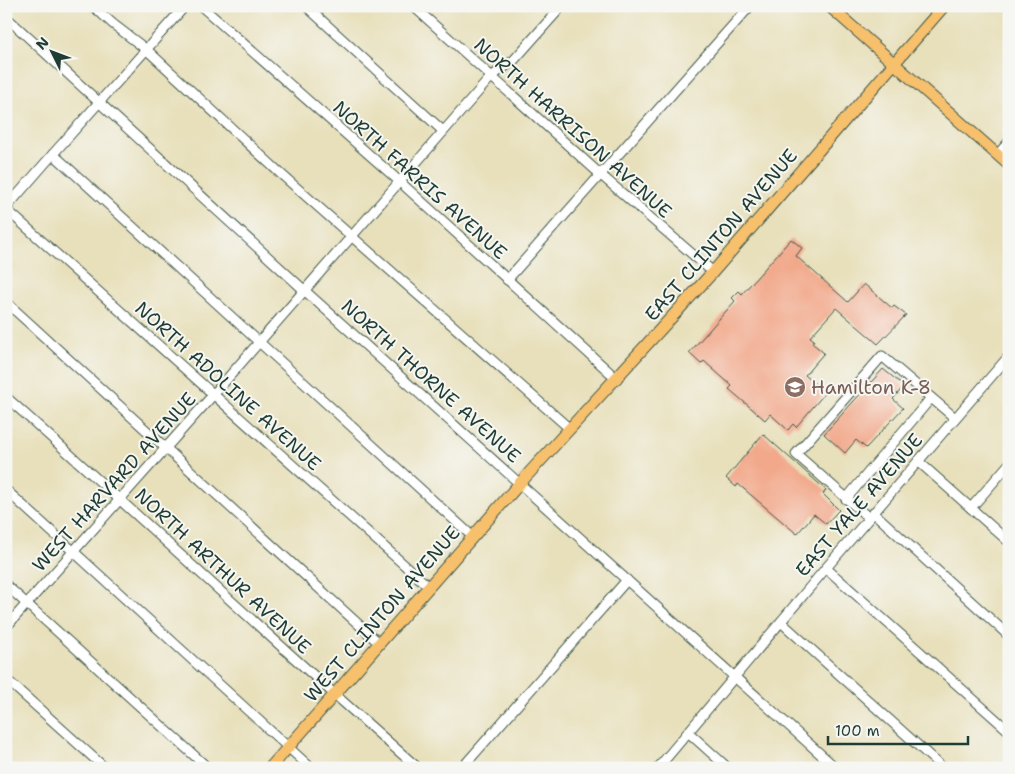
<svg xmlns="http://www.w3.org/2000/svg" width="1015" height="774" font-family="'Shantell Sans',sans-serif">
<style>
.building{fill:#f2a98b}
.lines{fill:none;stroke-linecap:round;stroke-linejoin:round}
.minor-casing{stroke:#3d5548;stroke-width:11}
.major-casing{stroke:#3d5548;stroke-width:13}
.minor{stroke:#fff;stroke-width:9}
.major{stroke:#f7c06c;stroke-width:11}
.labels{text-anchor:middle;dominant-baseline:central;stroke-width:4;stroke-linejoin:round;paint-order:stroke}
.street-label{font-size:19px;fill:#1f3d34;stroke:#f6f6f2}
.education-label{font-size:19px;fill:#785e54;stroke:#f6f6f2;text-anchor:start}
</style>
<rect width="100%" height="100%" fill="#f6f6f2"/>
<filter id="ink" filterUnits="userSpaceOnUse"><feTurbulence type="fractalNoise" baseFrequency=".02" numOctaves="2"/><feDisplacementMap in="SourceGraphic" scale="10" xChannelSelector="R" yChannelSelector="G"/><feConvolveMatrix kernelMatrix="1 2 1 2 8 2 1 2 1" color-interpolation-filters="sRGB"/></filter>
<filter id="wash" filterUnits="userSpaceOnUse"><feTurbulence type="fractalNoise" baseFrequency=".0096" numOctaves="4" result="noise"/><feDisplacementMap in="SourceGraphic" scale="20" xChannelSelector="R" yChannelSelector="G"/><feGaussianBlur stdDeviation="1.12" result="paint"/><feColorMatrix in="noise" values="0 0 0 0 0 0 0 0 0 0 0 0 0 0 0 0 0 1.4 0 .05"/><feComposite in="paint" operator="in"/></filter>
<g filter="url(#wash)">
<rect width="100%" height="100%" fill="#e8e0bb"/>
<g id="blocks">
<g class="building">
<path d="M 791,239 L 802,248 L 796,256 L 848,302 L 864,284 L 892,308 L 894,306 L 906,315 L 878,344 L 836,308 L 810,337 L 814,340 L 812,343 L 824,353 L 805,375 L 825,393 L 796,427 L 793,424 L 788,430 L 770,414 L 765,420 L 729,389 L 732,386 L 704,361 L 701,364 L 689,353 L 735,301 L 732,298 L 739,291 L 742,294 Z"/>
<path d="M 883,369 L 904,386 L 893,399 L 903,408 L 866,448 L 856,440 L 845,453 L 824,434 Z"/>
<path d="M 763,434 L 826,490 L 823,494 L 839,510 L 826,524 L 814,514 L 797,534 L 738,484 L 736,487 L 726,478 Z"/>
</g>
</g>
</g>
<g filter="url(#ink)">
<use href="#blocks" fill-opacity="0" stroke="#3d5548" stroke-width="1"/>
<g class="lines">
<g class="minor-casing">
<g id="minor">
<path d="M 93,6 L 113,24 L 147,50 L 281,174 L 570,429"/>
<path d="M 201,6 L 399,181 L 617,379"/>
<path d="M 306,6 L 443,131"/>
<path d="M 413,6 L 601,175 L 713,272"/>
<path d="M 6,17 L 304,290 L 836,768"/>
<path d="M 53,154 L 473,537"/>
<path d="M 997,155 L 1009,142"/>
<path d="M 6,208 L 53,154 L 185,6"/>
<path d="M 6,209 L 429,587"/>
<path d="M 507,280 L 750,6"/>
<path d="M 6,302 L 379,643"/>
<path d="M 6,397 C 144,520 279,647 418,768"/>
<path d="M 918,461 L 1009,542"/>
<path d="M 6,490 L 311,768"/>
<path d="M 846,499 L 931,398"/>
<path d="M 971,508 L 1009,464"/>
<path d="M 874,513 L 1009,636"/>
<path d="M 869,518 L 796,454 L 882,356 L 955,418"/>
<path d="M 826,568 L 1009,731"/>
<path d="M 6,585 L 208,768"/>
<path d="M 781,622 L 943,768"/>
<path d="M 6,627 L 213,395 L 491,77 L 514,60 L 562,6"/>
<path d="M 6,679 L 105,768"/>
<path d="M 688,732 L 728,768"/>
<path d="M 462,768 L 627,580"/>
<path d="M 658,768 L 826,568 L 1009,356"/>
</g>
</g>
<g class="major-casing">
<g id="major">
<path d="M 829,6 L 1009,165"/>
<path d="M 270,768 L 520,483 L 713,272 L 944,6"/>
</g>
</g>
<use href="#minor" class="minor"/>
<use href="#major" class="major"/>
</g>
</g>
<defs>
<g id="school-disc" transform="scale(1.125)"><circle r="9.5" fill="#8d6e63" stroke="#f6f6f2"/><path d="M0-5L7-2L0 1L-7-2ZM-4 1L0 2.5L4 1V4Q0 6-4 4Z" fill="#fff"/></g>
</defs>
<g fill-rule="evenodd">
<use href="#school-disc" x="795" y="387"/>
</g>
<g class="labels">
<g class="street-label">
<text transform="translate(573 128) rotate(42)">NORTH HARRISON AVENUE</text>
<text transform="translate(420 180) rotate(42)">NORTH FARRIS AVENUE</text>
<text transform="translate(721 235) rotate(-49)">EAST CLINTON AVENUE</text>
<text transform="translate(431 381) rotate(42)">NORTH THORNE AVENUE</text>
<text transform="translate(228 386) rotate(42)">NORTH ADOLINE AVENUE</text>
<text transform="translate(114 482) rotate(-48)">WEST HARVARD AVENUE</text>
<text transform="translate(859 505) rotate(-49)">EAST YALE AVENUE</text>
<text transform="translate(223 571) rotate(43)">NORTH ARTHUR AVENUE</text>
<text transform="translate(382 614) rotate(-49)">WEST CLINTON AVENUE</text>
</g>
<g class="education-label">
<text x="811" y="387">Hamilton K-8</text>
</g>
</g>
<rect width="1015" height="774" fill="none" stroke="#f6f6f2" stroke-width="25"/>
<g transform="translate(52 52) rotate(312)" stroke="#f6f6f2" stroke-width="4" paint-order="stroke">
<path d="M0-4L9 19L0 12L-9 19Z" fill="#1f3d34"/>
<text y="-8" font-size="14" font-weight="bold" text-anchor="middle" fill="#1f3d34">N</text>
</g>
<path d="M828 736v8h140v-8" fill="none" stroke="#1f3d34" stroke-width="2.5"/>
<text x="835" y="736" font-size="15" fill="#1f3d34" stroke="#f6f6f2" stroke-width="4" paint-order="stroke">100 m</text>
</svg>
